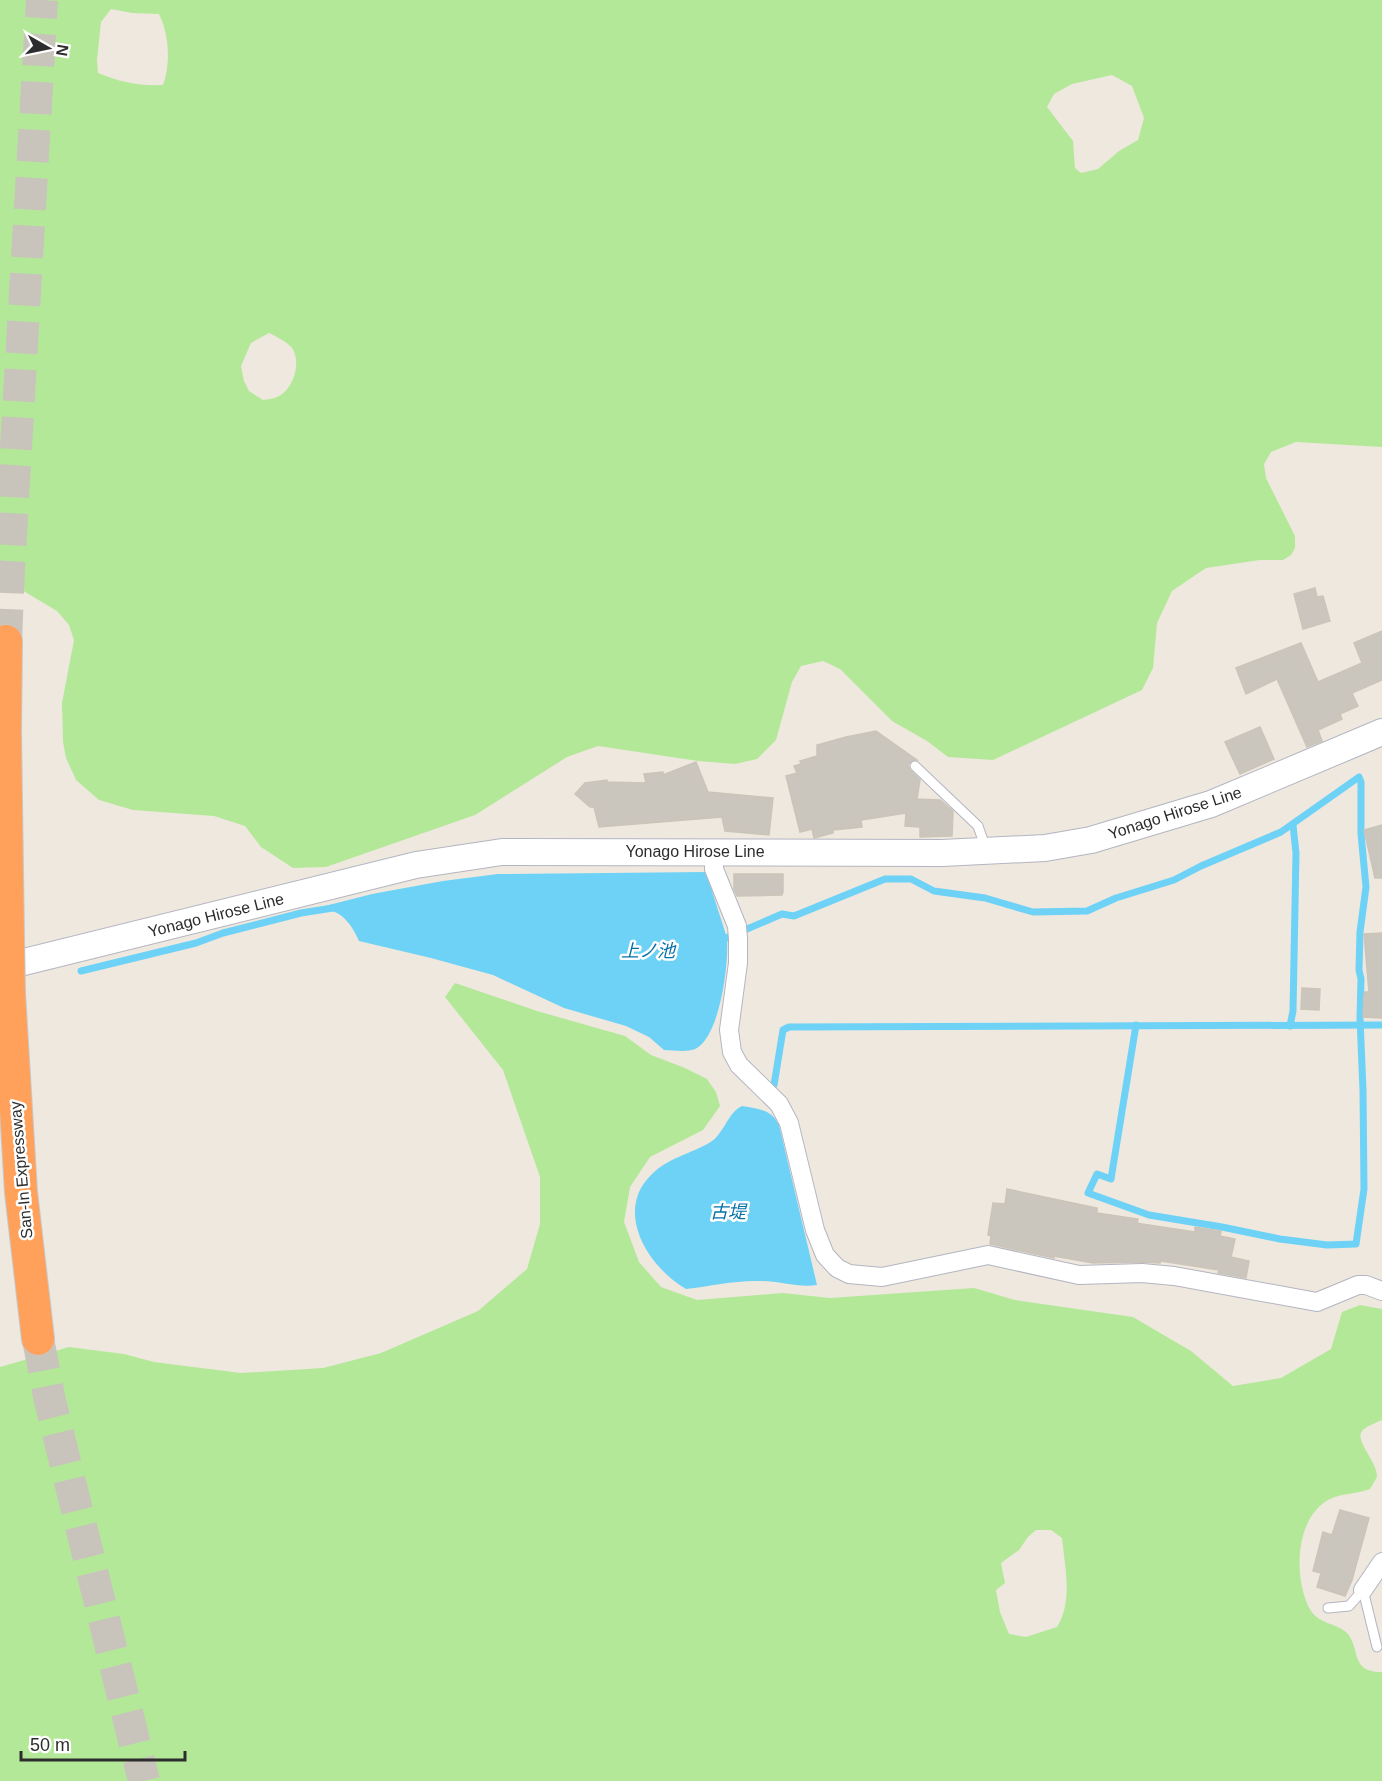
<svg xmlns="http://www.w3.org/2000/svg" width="1382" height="1781" font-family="Helvetica,'Noto Sans JP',sans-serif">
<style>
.green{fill:#b4e899;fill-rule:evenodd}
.water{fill:#6dd2f6}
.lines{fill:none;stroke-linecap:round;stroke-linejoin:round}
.stream{stroke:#6dd2f6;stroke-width:7}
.building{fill:#cbc6bd;stroke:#cbc4b8;stroke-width:1.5}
.motorway-tunnel{stroke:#c8c3bb;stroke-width:32;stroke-dasharray:32 16;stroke-linecap:butt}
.service-casing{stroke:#b3b5c1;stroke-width:11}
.minor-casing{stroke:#b3b5c1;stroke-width:20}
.secondary-casing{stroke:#b3b5c1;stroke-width:28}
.motorway-casing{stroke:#c8c8c8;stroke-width:34}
.service{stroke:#fff;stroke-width:9}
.minor{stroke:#fff;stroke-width:18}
.secondary{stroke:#fff;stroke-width:26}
.motorway{stroke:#ffa15a;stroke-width:32}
.motorway-bridge-casing{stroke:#c8c8c8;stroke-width:34;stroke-linecap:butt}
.motorway-bridge{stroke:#ffa15a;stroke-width:32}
.labels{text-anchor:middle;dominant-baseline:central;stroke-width:5;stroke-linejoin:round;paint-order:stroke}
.street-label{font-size:16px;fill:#2d2d2d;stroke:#fff}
.water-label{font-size:18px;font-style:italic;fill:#0571a9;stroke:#fff}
</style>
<rect width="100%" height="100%" fill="#efe8df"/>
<g class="green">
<path d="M 0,0 L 1382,0 L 1382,447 L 1296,442 L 1271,452 L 1264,464 L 1266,478 L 1295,536 L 1295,548 L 1291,555 L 1283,560 L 1260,560 L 1206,568 L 1172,591 L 1157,623 L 1153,668 L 1142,690 L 993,760 L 948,757 L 927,741 L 892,721 L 840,669 L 823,661 L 801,666 L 792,682 L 776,740 L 757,759 L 735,764 L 698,761 L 598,746 L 567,757 L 475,815 L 326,867 L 293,868 L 261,847 L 245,826 L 214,816 L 133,810 L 99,800 L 76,780 L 66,758 L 63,742 L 62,703 L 74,640 L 69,625 L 57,611 L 0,577 ZM 111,9 L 132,13 L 159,14 C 169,34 171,64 163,85 C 139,86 120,82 98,73 L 97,60 L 101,22 ZM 1112,75 L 1132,86 L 1144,118 L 1138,140 L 1119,151 L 1098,169 L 1081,173 L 1075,168 L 1073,141 L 1047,107 L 1054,94 L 1072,84 ZM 269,333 C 277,337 286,341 292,348 C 302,362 293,391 277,397 C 273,399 267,399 263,400 L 249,391 L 244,381 L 241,366 L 251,343 Z"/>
<path d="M 455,983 L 537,1011 L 625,1036 L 651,1055 L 685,1068 L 707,1079 L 716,1092 L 720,1106 L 703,1130 L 650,1157 L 630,1187 L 624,1222 L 639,1262 L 661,1287 L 697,1300 L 783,1293 L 830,1298 L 974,1288 L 1015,1300 L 1133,1317 L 1191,1351 L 1233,1386 L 1281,1378 L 1331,1349 L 1342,1312 L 1360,1305 L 1382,1309 L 1382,1420 C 1376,1423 1369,1425 1364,1429 C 1351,1438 1378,1461 1377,1477 L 1370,1489 C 1358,1494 1343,1493 1330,1499 C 1294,1517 1293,1581 1311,1611 C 1320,1624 1335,1623 1346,1632 C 1361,1646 1349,1673 1382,1672 L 1382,1781 L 0,1781 L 0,1367 L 69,1347 L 124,1354 L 154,1362 L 241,1373 L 323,1368 L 381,1353 L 478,1311 L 527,1269 L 540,1224 L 540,1177 L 503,1070 L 445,997 ZM 1036,1530 L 1051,1530 L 1062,1538 C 1065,1568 1073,1601 1057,1627 L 1026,1637 L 1009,1634 L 1000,1612 L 996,1590 L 1005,1583 L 1001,1563 L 1019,1550 L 1028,1537 Z"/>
</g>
<g class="water">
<path d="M 706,872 L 727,938 C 729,964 720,1034 697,1048 C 689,1053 673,1050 664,1050 L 649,1037 L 626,1026 L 564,1008 L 493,975 L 431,958 L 359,941 C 353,927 343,911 326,910 L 325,906 L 372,894 L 443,881 L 498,874 Z"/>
<path d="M 742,1106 C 759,1109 771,1109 779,1125 L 817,1285 C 799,1288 780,1281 761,1281 C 736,1280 711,1286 686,1289 C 648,1267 613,1211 652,1174 C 668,1158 690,1154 709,1143 C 724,1135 727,1113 742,1106 Z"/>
</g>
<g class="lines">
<g class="stream">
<path d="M 719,941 L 782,914 L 794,916 L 885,879 L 911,879 L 934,891 L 985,898 L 1033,912 L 1087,911 L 1116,898 L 1174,880 L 1201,866 L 1281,832 L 1359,777 L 1361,782 L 1361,834 L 1366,887 L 1360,932 L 1359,970 L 1361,979 L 1360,1018 L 1363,1090 L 1364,1189 L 1356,1244 L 1327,1245 L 1280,1239 L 1222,1227 L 1149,1215 L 1088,1193 L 1097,1174 L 1111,1179 L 1136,1025"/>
<path d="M 81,971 L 196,943 L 223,933 L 301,913 L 333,908"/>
<path d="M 1290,1026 L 1293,1011 L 1296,853 L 1293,825"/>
<path d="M 774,1085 L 783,1030 L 789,1027 L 1382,1025"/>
</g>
</g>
<g class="building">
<path d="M 1315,588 L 1317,597 L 1323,596 L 1330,621 L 1303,629 L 1294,594 Z"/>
<path d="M 1382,631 L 1382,680 L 1352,693 L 1358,706 L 1340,714 L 1342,719 L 1318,730 L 1322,741 L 1307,747 L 1277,679 L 1246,694 L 1236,668 L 1301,643 L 1318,682 L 1362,663 L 1354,643 Z"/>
<path d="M 1260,727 L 1274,759 L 1240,774 L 1225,742 Z"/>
<path d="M 876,731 L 917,760 L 911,761 L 908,765 L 910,770 L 920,780 L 917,799 L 940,800 L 953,811 L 952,836 L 920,837 L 920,827 L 905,826 L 906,813 L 861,820 L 862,827 L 833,830 L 833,833 L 814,838 L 812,829 L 800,832 L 786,776 L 797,773 L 794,766 L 801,764 L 800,761 L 817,756 L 817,745 L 846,737 Z"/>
<path d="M 696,762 L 708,792 L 773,798 L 769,835 L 725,831 L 722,817 L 599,827 L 594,807 L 590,807 L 575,794 L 585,783 L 607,780 L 607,782 L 646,783 L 644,774 L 663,772 L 663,775 Z"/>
<path d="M 1382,825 L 1382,878 L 1375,878 L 1364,830 Z"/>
<path d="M 734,874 L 783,874 L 783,892 L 782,895 L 737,896 L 734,889 Z"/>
<path d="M 1382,933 L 1382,1018 L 1363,1017 L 1364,994 L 1365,992 L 1369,992 L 1364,934 Z"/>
<path d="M 1302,988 L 1320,989 L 1319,1010 L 1301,1009 Z"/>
<path d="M 1007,1189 L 1097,1208 L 1097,1213 L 1138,1219 L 1137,1223 L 1142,1224 L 1195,1232 L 1195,1227 L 1221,1231 L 1220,1236 L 1235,1239 L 1231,1257 L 1249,1261 L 1246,1278 L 1218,1273 L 1219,1270 L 1161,1261 L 1160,1263 L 1142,1262 L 1093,1263 L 1054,1256 L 1054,1258 L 990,1244 L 991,1236 L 988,1235 L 993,1203 L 1005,1204 Z"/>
<path d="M 1340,1510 L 1369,1518 L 1352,1580 L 1345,1596 L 1317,1587 L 1321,1573 L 1313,1571 L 1323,1532 L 1332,1535 Z"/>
</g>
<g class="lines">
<g class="motorway-tunnel">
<path d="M 6,641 L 9,568 L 42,0"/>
<path d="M 38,1339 L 50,1401 L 144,1781"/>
</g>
<g class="service-casing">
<g id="service">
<path d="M 915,766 L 978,826 L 986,849"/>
<path d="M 1363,1590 L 1377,1647"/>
<path d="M 1328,1608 L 1349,1606 L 1363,1590"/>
</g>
</g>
<g class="minor-casing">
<g id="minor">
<path d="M 714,851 L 714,869 L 737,926 L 738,939 L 738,963 L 729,1030 L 732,1052 L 739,1065 L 779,1104 L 789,1123 L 815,1230 L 825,1255 L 837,1268 L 849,1274 L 882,1277 L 988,1255 L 1079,1275 L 1142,1273 L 1174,1276 L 1317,1302 L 1358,1285 L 1366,1285 L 1382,1291"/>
<path d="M 1363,1590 L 1382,1562"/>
</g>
</g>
<g class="secondary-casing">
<path id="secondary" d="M 0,968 L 416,865 L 502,852 L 942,853 L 1045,848 L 1091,840 L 1211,804 L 1382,732"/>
</g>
<g class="motorway-casing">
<g id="motorway">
<path d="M 6,641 L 5,732 L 8,940"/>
<path d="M 9,993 L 21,1192 L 38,1339"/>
</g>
</g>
<use href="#service" class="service"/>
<use href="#minor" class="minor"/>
<use href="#secondary" class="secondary"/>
<use href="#motorway" class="motorway"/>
<g class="motorway-bridge-casing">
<path id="motorway-bridge" d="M 8,940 L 9,993"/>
</g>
<use href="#motorway-bridge" class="motorway-bridge"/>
</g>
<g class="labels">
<g class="street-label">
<text transform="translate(1175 813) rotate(-18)">Yonago Hirose Line</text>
<text x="695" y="851">Yonago Hirose Line</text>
<text transform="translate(216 915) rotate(-14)">Yonago Hirose Line</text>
<text transform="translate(21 1170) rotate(-95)">San-In Expressway</text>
</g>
<g class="water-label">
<text x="648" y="951">上ノ池</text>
<text x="728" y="1212">古堤</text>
</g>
</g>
<g transform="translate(48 48) rotate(99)" stroke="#ffffff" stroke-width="4.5" paint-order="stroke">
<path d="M0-4.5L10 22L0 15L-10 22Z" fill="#2d2d2d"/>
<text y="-9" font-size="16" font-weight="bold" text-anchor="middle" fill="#2d2d2d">N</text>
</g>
<path d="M21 1751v9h164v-9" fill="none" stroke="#2d2d2d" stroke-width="3"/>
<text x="30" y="1751" font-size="18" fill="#2d2d2d" stroke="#ffffff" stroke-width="4.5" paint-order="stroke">50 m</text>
</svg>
